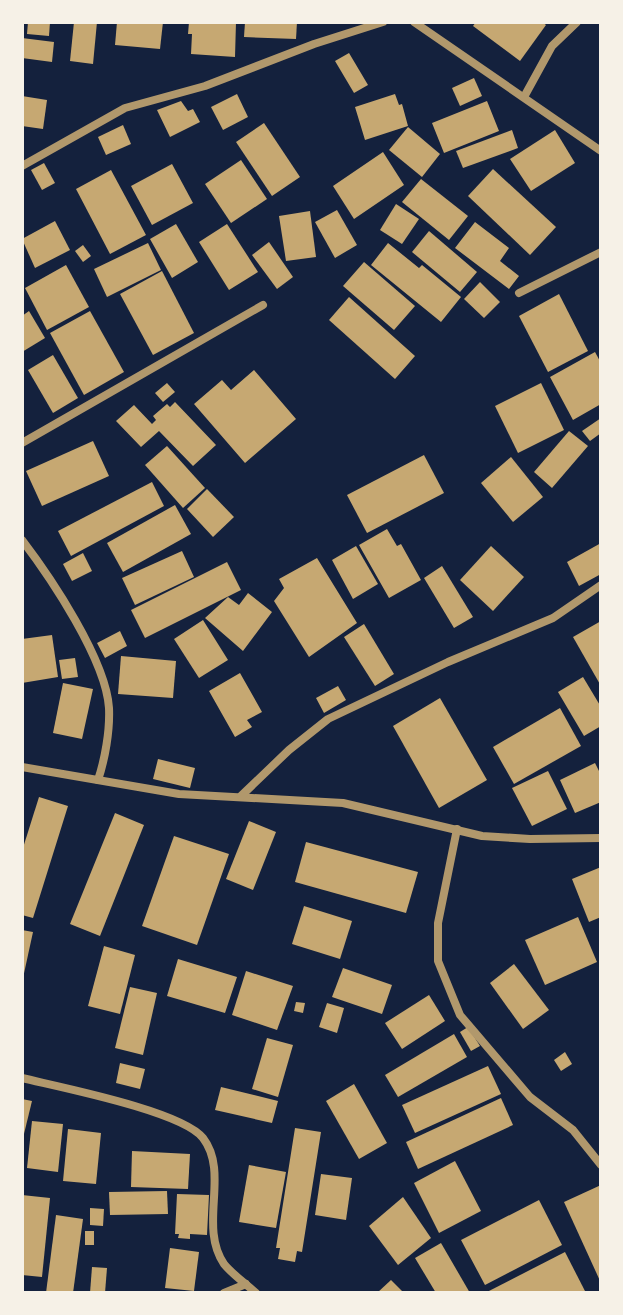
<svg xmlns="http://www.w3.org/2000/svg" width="623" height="1315" font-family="'Noto Serif',serif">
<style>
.building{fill:#c6a872}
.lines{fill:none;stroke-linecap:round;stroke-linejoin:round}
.minor{stroke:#b1986c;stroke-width:8}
</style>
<rect width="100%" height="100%" fill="#14213d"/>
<g class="building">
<path d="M 28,22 L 50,22 L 49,36 L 27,34 Z"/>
<path d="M 74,22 L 97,22 L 93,64 L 70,61 Z"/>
<path d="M 117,22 L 163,22 L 160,49 L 115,45 Z"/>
<path d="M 189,22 L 236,22 L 235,57 L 191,54 L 192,34 L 188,34 Z"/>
<path d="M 245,22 L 297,22 L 296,39 L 244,37 Z"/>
<path d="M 476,22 L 542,22 L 546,25 L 520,61 L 473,26 Z"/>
<path d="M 22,38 L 54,42 L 52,62 L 22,58 Z"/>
<path d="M 349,53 L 368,85 L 354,93 L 335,61 Z"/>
<path d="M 474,78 L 482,96 L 460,106 L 452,88 Z"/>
<path d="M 237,94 L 248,117 L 223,130 L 211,107 Z"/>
<path d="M 395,94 L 399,105 L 402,104 L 408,126 L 365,140 L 355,107 Z"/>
<path d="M 22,96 L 47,100 L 43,129 L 22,126 Z"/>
<path d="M 181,101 L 188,111 L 193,109 L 200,122 L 170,137 L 157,110 Z"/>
<path d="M 487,101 L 499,131 L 444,153 L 432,123 Z"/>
<path d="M 264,123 L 300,177 L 272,196 L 236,142 Z"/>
<path d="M 123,125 L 131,144 L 106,155 L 98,137 Z"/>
<path d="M 408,127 L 440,154 L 422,177 L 389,150 Z"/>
<path d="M 512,130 L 518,148 L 463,168 L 456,151 Z"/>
<path d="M 555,130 L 575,163 L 531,191 L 510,159 Z"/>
<path d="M 383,152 L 404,185 L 354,219 L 333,186 Z"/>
<path d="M 241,160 L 267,199 L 231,223 L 205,184 Z"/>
<path d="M 44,163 L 55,183 L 42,190 L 31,170 Z"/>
<path d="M 172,164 L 193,203 L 152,225 L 131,186 Z"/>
<path d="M 493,169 L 556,227 L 530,255 L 468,196 Z"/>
<path d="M 111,170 L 146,235 L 110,254 L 76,189 Z"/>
<path d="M 421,179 L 468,216 L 449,240 L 402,202 Z"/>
<path d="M 396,204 L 419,219 L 402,244 L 380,230 Z"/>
<path d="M 337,210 L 357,245 L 335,258 L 315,222 Z"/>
<path d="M 310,211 L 316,257 L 286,261 L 279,216 Z"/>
<path d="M 55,221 L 70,250 L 35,268 L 22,239 Z"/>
<path d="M 475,222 L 509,248 L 500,261 L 519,276 L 509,289 L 455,248 Z"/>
<path d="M 176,224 L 198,262 L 172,278 L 150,239 Z"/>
<path d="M 227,224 L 258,272 L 229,290 L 199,242 Z"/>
<path d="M 429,231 L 477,272 L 460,292 L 412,252 Z"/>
<path d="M 269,242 L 293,277 L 277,289 L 252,255 Z"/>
<path d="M 148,243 L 161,270 L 107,297 L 94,269 Z"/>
<path d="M 388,243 L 419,268 L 422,265 L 461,297 L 441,322 L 371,265 Z"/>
<path d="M 83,245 L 91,256 L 83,262 L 75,251 Z"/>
<path d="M 364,262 L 415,306 L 394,330 L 343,286 Z"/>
<path d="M 66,265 L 89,307 L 47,330 L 25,288 Z"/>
<path d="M 162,271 L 194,333 L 153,355 L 120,294 Z"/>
<path d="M 480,282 L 500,302 L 484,318 L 464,299 Z"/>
<path d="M 559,294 L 588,351 L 548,372 L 519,316 Z"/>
<path d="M 349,297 L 415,356 L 395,379 L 329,320 Z"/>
<path d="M 29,311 L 45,338 L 22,352 L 22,316 Z"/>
<path d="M 90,311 L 124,372 L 84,395 L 50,333 Z"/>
<path d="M 595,352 L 601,363 L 601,404 L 573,420 L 550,377 Z"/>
<path d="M 53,355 L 78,398 L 53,413 L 28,370 Z"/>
<path d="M 254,370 L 296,419 L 245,463 L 194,404 L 222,380 L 231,390 Z"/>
<path d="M 167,383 L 175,392 L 163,402 L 155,393 Z"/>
<path d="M 541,383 L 564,430 L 518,453 L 495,406 Z"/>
<path d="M 175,402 L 216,445 L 193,466 L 159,431 L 141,447 L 116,421 L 134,405 L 152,424 L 156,420 L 153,416 L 167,404 L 170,407 Z"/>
<path d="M 601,418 L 601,433 L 590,441 L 582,431 Z"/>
<path d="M 569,431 L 588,446 L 552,488 L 534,472 Z"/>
<path d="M 93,441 L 109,476 L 42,506 L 26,471 Z"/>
<path d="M 167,446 L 205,488 L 183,508 L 145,465 Z"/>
<path d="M 424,455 L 444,493 L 367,533 L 347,495 Z"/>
<path d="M 511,457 L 543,497 L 513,522 L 481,483 Z"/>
<path d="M 152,482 L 164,506 L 71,556 L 58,531 Z"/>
<path d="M 207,489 L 234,517 L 213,537 L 187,509 Z"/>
<path d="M 175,505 L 191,534 L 123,572 L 107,543 Z"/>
<path d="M 387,529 L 397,546 L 401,544 L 421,580 L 389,598 L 359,545 Z"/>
<path d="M 601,543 L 601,574 L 579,586 L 567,562 Z"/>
<path d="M 356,546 L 378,584 L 353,599 L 332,560 Z"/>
<path d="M 491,546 L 524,577 L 493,611 L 460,580 Z"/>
<path d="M 182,551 L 194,577 L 135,605 L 122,578 Z"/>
<path d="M 83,553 L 92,571 L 72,581 L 63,564 Z"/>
<path d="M 317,558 L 357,623 L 309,657 L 274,601 L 284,588 L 279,579 Z"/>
<path d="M 227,562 L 241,590 L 145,638 L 131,610 Z"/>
<path d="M 442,566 L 473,617 L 454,628 L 424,578 Z"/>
<path d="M 248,593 L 272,612 L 243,651 L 205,618 L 228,597 L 239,605 Z"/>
<path d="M 203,620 L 228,660 L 199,678 L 174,639 Z"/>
<path d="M 601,621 L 601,686 L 573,637 Z"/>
<path d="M 364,624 L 394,674 L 375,686 L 344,637 Z"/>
<path d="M 120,631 L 127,646 L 105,658 L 97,643 Z"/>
<path d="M 52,635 L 58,677 L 22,683 L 22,639 Z"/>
<path d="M 121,656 L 176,661 L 173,698 L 118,694 Z"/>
<path d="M 75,658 L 78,677 L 62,679 L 59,660 Z"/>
<path d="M 240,673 L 262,712 L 247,720 L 252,727 L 235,737 L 209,691 Z"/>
<path d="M 583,677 L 601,707 L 601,726 L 584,736 L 558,692 Z"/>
<path d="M 63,683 L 93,689 L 82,739 L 53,733 Z"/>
<path d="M 338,686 L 346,700 L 324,713 L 316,698 Z"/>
<path d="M 440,698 L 487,780 L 439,808 L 393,726 Z"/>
<path d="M 560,708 L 581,746 L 514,784 L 493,747 Z"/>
<path d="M 158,759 L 195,768 L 190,788 L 153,779 Z"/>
<path d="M 595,763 L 601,775 L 601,802 L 575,813 L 560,780 Z"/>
<path d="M 548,771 L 567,809 L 532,826 L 512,788 Z"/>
<path d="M 39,797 L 68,806 L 33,918 L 22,915 L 22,851 Z"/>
<path d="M 115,813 L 144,825 L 100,936 L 70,924 Z"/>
<path d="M 249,821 L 276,832 L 253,890 L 226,879 Z"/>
<path d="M 174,836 L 229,854 L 197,945 L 142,926 Z"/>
<path d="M 306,842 L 418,872 L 406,913 L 295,882 Z"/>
<path d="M 601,867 L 601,917 L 589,922 L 572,879 Z"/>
<path d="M 304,906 L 352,921 L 340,959 L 292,944 Z"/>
<path d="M 578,917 L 597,962 L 545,985 L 525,940 Z"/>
<path d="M 22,930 L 33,932 L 23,978 L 22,978 Z"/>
<path d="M 104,946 L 135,955 L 120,1014 L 88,1006 Z"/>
<path d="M 178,959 L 237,977 L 225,1013 L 167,996 Z"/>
<path d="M 514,964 L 549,1010 L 523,1029 L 490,983 Z"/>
<path d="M 343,968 L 392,985 L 382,1014 L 332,997 Z"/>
<path d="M 246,971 L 293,986 L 277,1030 L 232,1015 Z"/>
<path d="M 130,987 L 157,993 L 143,1055 L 115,1048 Z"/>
<path d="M 429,995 L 445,1021 L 402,1049 L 385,1023 Z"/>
<path d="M 296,1002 L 305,1003 L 303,1013 L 294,1011 Z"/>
<path d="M 327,1003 L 344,1008 L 337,1033 L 319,1027 Z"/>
<path d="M 468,1027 L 480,1046 L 471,1051 L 460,1032 Z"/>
<path d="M 454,1034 L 467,1057 L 398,1097 L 385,1075 Z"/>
<path d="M 267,1038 L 293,1045 L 278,1097 L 252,1089 Z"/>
<path d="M 565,1052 L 572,1064 L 561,1071 L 554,1060 Z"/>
<path d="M 120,1063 L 145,1069 L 140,1089 L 116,1083 Z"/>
<path d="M 488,1066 L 501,1094 L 415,1133 L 402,1105 Z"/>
<path d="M 354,1084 L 387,1143 L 359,1159 L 326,1101 Z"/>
<path d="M 221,1087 L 278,1101 L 272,1123 L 215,1110 Z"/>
<path d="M 501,1098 L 513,1125 L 418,1169 L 406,1142 Z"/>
<path d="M 22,1099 L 32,1101 L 23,1138 L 22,1138 Z"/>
<path d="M 32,1121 L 63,1124 L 58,1172 L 27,1168 Z"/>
<path d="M 295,1128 L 321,1132 L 302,1252 L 297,1251 L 295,1262 L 278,1259 L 280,1248 L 276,1248 Z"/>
<path d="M 68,1129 L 101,1133 L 96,1184 L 63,1181 Z"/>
<path d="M 132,1151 L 190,1154 L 188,1189 L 131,1187 Z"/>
<path d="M 455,1161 L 481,1211 L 439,1233 L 414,1183 Z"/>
<path d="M 249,1165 L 286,1172 L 276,1228 L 239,1222 Z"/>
<path d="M 321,1174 L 352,1178 L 346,1220 L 315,1215 Z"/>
<path d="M 601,1185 L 601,1283 L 564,1202 Z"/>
<path d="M 167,1191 L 168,1214 L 110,1215 L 109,1192 Z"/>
<path d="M 177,1194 L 209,1195 L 207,1235 L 190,1234 L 190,1239 L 178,1238 L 179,1234 L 175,1234 Z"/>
<path d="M 22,1195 L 50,1198 L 42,1277 L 22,1275 Z"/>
<path d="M 403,1197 L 431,1238 L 398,1265 L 369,1226 Z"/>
<path d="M 539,1200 L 562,1245 L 485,1285 L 461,1240 Z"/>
<path d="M 90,1208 L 104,1209 L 103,1226 L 90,1225 Z"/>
<path d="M 56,1215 L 83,1219 L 73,1293 L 46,1293 Z"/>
<rect x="85" y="1231" width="9" height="14"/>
<path d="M 441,1243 L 470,1293 L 436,1293 L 415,1258 Z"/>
<path d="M 170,1248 L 199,1252 L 194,1291 L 165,1288 Z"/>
<path d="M 565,1252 L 586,1293 L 485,1293 Z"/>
<path d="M 92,1267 L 107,1268 L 105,1293 L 90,1293 Z"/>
<path d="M 391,1280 L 404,1293 L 377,1293 Z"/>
</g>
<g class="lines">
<g class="minor">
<path d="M 414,22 L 601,151"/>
<path d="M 524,97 L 552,46 L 577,22"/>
<path d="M 22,166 L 125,108 L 205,86 L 314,44 L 383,22"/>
<path d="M 519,293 L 601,252"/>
<path d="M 22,443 L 263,305"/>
<path d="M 22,540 C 51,578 106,660 109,708 C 110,731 105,759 98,780"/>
<path d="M 22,767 L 179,794 L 343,803 L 482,836 L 530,839 L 601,838"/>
<path d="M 241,796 L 289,750 L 328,719 L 448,662 L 553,618 L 601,585"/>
<path d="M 457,829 L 438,923 L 438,961 L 460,1015 L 530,1097 L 573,1130 L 601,1165"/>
<path d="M 22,1078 C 59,1087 182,1111 203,1138 C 230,1173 198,1226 224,1264 C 232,1274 246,1284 256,1293"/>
<path d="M 224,1293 L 246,1284"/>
</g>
</g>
<rect width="623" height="1315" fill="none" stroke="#f6f1e7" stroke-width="48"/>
</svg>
